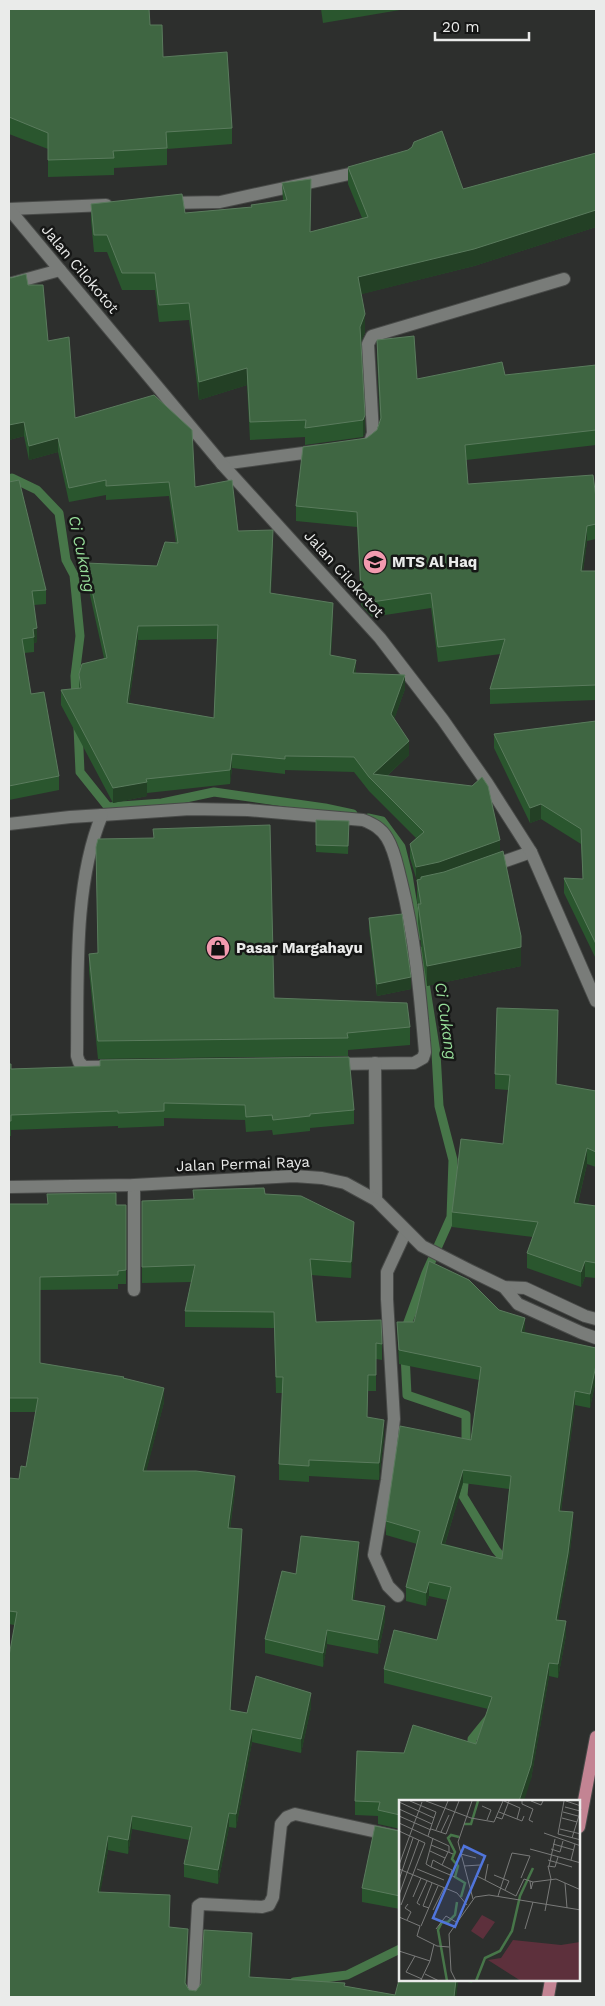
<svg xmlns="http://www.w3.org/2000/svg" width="605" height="2006" font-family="'Work Sans',sans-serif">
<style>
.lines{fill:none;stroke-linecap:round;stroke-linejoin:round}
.stream{stroke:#477649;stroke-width:9}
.lane-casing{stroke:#484a48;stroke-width:14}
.street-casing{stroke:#484a48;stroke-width:14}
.secondary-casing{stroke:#484a48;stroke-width:14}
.primary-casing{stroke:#484a48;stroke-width:14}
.lane{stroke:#797c79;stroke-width:12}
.street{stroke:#797c79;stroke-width:12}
.secondary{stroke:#797c79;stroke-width:12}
.primary{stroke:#c38493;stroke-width:12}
.wall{fill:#2a562e;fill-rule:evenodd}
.shaded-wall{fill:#234025}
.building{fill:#3f6642;stroke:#5a7b5d;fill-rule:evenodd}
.labels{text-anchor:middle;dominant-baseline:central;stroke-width:5;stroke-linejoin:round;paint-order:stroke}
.street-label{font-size:15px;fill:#eaebea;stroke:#161716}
.poi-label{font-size:15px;font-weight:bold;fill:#eaebea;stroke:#161716;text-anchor:start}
.water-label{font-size:16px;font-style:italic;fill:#96dd99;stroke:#161716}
.inset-river{fill:none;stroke:#477649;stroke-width:2.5}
.inset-road{fill:none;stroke:#797a79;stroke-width:1}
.view{fill:#5075dc;fill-opacity:0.15;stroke:#5075dc;stroke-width:2.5}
.inset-edge{fill:none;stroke:#eaebea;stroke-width:2.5}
</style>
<rect width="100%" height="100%" fill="#2d2f2d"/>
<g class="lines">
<g class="stream">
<path d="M 9,479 L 12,478 L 37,490 L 59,513 L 66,560 L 74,575 L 80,636 L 75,676 L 76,699"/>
<path d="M 78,727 L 80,772 L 108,807 L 162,803 L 214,792 L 325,808 L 353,814"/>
<path d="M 368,818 L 382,821 L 401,847 L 408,875 L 418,936"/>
<path d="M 404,1333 L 426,1273 L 451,1217 L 453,1160 L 439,1106 L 436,1053 L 420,951"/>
<path d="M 405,1354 L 407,1395 L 466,1415 L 466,1451"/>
<path d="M 465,1471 L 463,1496 L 496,1550 L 510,1567"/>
<path d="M 472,1754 L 472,1739 L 489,1718"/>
<path d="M 294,1982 L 347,1975 L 400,1949"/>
</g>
<g class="lane-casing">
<path id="lane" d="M 134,1185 L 134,1290"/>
</g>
<g class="street-casing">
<g id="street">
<path d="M 166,203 L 220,202 L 363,171"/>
<path d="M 9,209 L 106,205"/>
<path d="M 9,284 L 60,270"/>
<path d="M 365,445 L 370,442 L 373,433 L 368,344 L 372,336 L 564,279"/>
<path d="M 222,464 L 318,451"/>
<path d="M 190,809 L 248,810 L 363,820 C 373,824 381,828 387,838 C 395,851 397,866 401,881 C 415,937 420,994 425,1052 L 423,1058 L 414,1063 L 84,1067 L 79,1062 L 77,1056 C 78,981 73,884 102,815 Z"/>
<path d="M 9,824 L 70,817 L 102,815"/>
<path d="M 491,866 L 531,852"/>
<path d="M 375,1063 L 376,1200"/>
<path d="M 398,1596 L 388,1586 L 374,1555 L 387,1480 L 394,1419 L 387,1299 L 387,1272 L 406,1231"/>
<path d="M 193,1997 L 198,1906 L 201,1904 L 262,1907 L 269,1905 L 273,1897 L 281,1824 L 287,1817 L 295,1814 L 400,1837"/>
</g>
</g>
<g class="secondary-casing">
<g id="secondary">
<path d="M 9,209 L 222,464 L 380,638 L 443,720 L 487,783 L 531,852 L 596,1001"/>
<path d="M 9,1187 L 134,1185 L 294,1176 L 322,1178 L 345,1183 L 376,1200 L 422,1246 L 469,1270 L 504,1287 L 525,1288 L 585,1316 L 596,1319"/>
<path d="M 504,1287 L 518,1304 L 582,1333 L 596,1338"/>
</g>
</g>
<g class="primary-casing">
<g id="primary">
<path d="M 579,1827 L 596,1737"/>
<path d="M 548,1997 L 551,1980"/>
</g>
</g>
<use href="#lane" class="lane"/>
<use href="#street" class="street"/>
<use href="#secondary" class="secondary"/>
<use href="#primary" class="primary"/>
</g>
<g class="wall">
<path d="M 9,9 L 150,25 L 163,57 L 232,128 L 232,144 L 167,149 L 167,165 L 114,168 L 114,175 L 48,177 L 48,149 L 9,134 Z"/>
<path d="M 321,9 L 400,9 L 400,10 L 323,23 Z"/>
<path d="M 596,153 L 596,227 L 474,266 L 361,294 L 365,332 L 361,342 L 365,432 L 363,437 L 305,445 L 305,437 L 250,440 L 247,385 L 199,400 L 189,320 L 159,322 L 155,290 L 122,290 L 107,252 L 94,252 L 91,221 L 91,204 L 185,213 L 251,207 L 283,201 L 282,183 L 311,197 L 310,232 L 362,218 L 348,184 L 348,167 L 463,189 Z"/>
<path d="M 9,277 L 28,285 L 75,418 L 195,487 L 238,531 L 273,544 L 271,593 L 333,617 L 331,655 L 356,674 L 405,689 L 394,719 L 409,755 L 387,776 L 500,852 L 521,966 L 427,986 L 418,923 L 418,907 L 417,900 L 417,881 L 410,858 L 410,844 L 416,838 L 369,791 L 354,772 L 285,770 L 285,774 L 232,768 L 230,784 L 147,793 L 147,796 L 113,803 L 61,705 L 61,690 L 79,689 L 79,674 L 104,658 L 86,577 L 86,563 L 157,566 L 176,543 L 169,496 L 106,500 L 106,495 L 69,502 L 58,452 L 29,460 L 24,436 L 9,440 ZM 217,639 L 214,718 L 129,703 L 138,640 Z"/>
<path d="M 377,340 L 417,379 L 505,375 L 596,365 L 596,445 L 466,460 L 468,484 L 596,498 L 596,539 L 587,541 L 583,571 L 596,571 L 596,700 L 490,704 L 490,689 L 501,654 L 438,662 L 431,608 L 372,617 L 361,605 L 357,527 L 296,521 L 296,506 L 367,438 L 377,430 L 380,420 L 377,355 Z"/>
<path d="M 9,482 L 46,590 L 46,604 L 34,605 L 37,642 L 34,643 L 34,652 L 24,653 L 31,694 L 59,776 L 59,790 L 9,800 Z"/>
<path d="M 596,721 L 596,959 L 564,893 L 564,878 L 583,879 L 581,844 L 541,819 L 530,823 L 494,748 L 494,734 Z"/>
<path d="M 316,820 L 349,829 L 348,854 L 316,852 Z"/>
<path d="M 96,847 L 274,998 L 410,1027 L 410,1045 L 348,1050 L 348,1056 L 98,1059 L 89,971 L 89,954 L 98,953 Z"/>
<path d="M 369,918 L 411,989 L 377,996 L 369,929 Z"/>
<path d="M 558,1025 L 556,1085 L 596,1091 L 596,1167 L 587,1164 L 578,1203 L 596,1206 L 596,1278 L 585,1277 L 581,1287 L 527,1268 L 527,1253 L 533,1237 L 452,1227 L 452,1212 L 503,1144 L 508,1090 L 495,1089 L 495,1074 Z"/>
<path d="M 100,1060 L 354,1110 L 354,1124 L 310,1128 L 310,1131 L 273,1135 L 272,1130 L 246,1132 L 245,1120 L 164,1118 L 164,1126 L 118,1128 L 118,1126 L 11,1130 L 11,1136 L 9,1136 L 9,1064 L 11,1069 L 100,1066 Z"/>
<path d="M 265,1194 L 354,1238 L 351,1278 L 311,1275 L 316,1322 L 382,1344 L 382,1360 L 376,1359 L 376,1391 L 368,1391 L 367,1417 L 384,1436 L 379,1480 L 309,1476 L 309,1482 L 279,1480 L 279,1464 L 283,1393 L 276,1393 L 274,1328 L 185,1327 L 185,1311 L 191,1282 L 142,1283 L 142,1201 L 193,1199 Z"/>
<path d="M 9,1204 L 126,1205 L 126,1284 L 118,1284 L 118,1289 L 40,1290 L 40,1363 L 124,1378 L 164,1402 L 146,1471 L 235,1490 L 230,1529 L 242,1543 L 230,1710 L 247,1713 L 311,1707 L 301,1753 L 252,1742 L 236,1828 L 229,1827 L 218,1884 L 184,1877 L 184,1864 L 189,1840 L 132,1829 L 128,1854 L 108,1850 L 100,1892 L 170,1908 L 169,1927 L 188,1942 L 186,1984 L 189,1990 L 196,1991 L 252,1947 L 250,1978 L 345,1986 L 395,1995 L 458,1980 L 456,1997 L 9,1997 L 14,1625 L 9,1624 L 9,1478 L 19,1479 L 26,1467 L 36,1412 L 9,1412 Z"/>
<path d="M 499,1310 L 525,1332 L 596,1348 L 596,1379 L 590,1408 L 575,1405 L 561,1511 L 573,1526 L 568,1567 L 558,1620 L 566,1635 L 558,1678 L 549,1676 L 531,1779 L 400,1801 L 400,1829 L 378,1824 L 378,1816 L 355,1815 L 355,1801 L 404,1753 L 476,1744 L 488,1709 L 384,1683 L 384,1669 L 437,1640 L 447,1600 L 429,1596 L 426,1606 L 406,1601 L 406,1587 L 417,1544 L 386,1535 L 386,1521 L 471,1440 L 479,1380 L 399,1364 L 397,1322 L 414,1322 ZM 463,1483 L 509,1489 L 502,1559 L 445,1544 Z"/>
<path d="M 359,1557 L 354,1600 L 385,1620 L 378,1654 L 327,1644 L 323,1667 L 265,1653 L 265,1639 L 296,1574 Z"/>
<path d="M 399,1831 L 400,1831 L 400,1909 L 362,1902 L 362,1888 Z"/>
<path d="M 459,1980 L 473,1980 L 472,1983 Z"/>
</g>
<g class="shaded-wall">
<path d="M 596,210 L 596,227 L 474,266 L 358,295 L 358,277 Z"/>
<path d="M 365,314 L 365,332 L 360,344 L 360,327 Z"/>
<path d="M 247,368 L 247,385 L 199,400 L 199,382 Z"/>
<path d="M 365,415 L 365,432 L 363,437 L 363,420 Z"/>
<path d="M 24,422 L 24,436 L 9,440 L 9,425 Z"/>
<path d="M 58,438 L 58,452 L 29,460 L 29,446 Z"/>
<path d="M 587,526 L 587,541 L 581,586 L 581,571 Z"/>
<path d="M 333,603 L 333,617 L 330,669 L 330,655 Z"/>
<path d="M 138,626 L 138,640 L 127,717 L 127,703 Z"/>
<path d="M 37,628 L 37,642 L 34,643 L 33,629 Z"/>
<path d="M 356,660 L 356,674 L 353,673 Z"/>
<path d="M 405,675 L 405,689 L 391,728 L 391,714 Z"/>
<path d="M 409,741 L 409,755 L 377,785 L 373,774 Z"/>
<path d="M 232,754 L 232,768 L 230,784 L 230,770 Z"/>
<path d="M 147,782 L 147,796 L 113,803 L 113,788 Z"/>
<path d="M 541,804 L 541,819 L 530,823 L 530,808 Z"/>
<path d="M 500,840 L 500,855 L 439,876 L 421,877 L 421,880 L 416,881 L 416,867 Z"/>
<path d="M 521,947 L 521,966 L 427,986 L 427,966 Z"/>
<path d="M 411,977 L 411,989 L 377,996 L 377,984 Z"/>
<path d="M 558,1010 L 558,1025 L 556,1100 L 556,1084 Z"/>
<path d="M 587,1148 L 587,1164 L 574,1218 L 574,1203 Z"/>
<path d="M 354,1222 L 354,1238 L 351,1278 L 351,1262 Z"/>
<path d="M 585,1261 L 585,1277 L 581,1287 L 581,1272 Z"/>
<path d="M 525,1318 L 525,1332 L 521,1345 L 521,1332 Z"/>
<path d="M 596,1365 L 596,1379 L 590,1408 L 590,1394 Z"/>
<path d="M 368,1375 L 368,1391 L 367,1433 L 367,1417 Z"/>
<path d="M 164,1388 L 164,1402 L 143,1484 L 143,1471 Z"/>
<path d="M 575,1391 L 575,1405 L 559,1525 L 559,1511 Z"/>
<path d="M 384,1420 L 384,1436 L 379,1480 L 379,1463 Z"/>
<path d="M 463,1470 L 463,1483 L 441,1557 L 441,1544 Z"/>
<path d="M 235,1476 L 235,1490 L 228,1542 L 228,1528 Z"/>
<path d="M 573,1512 L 573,1526 L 568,1567 L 556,1633 L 556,1620 Z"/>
<path d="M 242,1529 L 242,1543 L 230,1724 L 230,1710 Z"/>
<path d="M 359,1542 L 359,1557 L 352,1614 L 352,1600 Z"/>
<path d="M 429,1582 L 429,1596 L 426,1606 L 426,1593 Z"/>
<path d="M 385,1606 L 385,1620 L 378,1654 L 378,1640 Z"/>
<path d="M 566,1621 L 566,1635 L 558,1678 L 558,1664 Z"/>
<path d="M 327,1630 L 327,1644 L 323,1667 L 323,1653 Z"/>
<path d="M 549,1663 L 549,1676 L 531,1779 L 524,1801 L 519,1801 Z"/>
<path d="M 311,1693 L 311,1707 L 301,1753 L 301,1739 Z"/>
<path d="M 252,1729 L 252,1742 L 236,1828 L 236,1814 Z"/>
<path d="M 229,1813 L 229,1827 L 218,1884 L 218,1870 Z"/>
<path d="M 132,1816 L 132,1829 L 128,1854 L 128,1840 Z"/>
<path d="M 108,1836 L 108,1850 L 98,1905 L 98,1892 Z"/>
<path d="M 188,1929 L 188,1942 L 185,1997 L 185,1983 Z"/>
<path d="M 252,1933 L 252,1947 L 249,1991 L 249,1977 Z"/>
<path d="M 456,1980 L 458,1980 L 456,1997 L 454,1997 Z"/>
</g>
<g class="building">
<path d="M 9,9 L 149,9 L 150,25 L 162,25 L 163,57 L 227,52 L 232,128 L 166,132 L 167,148 L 113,151 L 114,158 L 48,160 L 48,133 L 9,117 Z"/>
<path d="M 442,131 L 463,189 L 596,153 L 596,210 L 474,249 L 358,277 L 365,314 L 360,327 L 365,415 L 363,420 L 305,428 L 306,420 L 250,422 L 247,368 L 199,382 L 189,303 L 159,305 L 155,273 L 122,273 L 107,235 L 94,235 L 91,204 L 182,194 L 185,213 L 252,207 L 251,205 L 287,200 L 282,183 L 311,179 L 310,232 L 368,217 L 348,167 L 408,150 L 412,147 L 414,142 Z"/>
<path d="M 26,274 L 28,285 L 43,285 L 48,341 L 69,337 L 75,418 L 154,395 L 192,430 L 195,487 L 232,480 L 238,531 L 273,530 L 270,593 L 333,603 L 330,655 L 356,660 L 353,673 L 405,675 L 391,714 L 409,741 L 373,774 L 472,786 L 482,777 L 488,786 L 500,840 L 439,862 L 416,867 L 410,844 L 424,832 L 369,777 L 354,757 L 285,756 L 285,759 L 232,754 L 230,770 L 146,779 L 147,782 L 113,788 L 61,690 L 81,688 L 79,674 L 82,664 L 107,658 L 86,563 L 157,566 L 165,542 L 178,543 L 169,482 L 106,486 L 106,480 L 69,488 L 58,438 L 29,446 L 24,422 L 9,425 L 9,277 L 11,278 ZM 218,625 L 214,718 L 127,703 L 138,626 Z"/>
<path d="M 414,336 L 417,379 L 502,362 L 505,375 L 596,365 L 596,430 L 465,445 L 468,484 L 593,475 L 596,498 L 596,524 L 587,526 L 581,571 L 596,571 L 596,685 L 490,689 L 505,639 L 438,647 L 431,593 L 372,602 L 361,590 L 357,512 L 296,506 L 303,447 L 367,438 L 377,430 L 381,418 L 377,340 Z"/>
<path d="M 19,480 L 46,590 L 32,591 L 37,628 L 33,629 L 34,637 L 22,639 L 31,694 L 44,692 L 59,776 L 9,786 L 9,482 Z"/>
<path d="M 596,721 L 596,944 L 564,878 L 583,879 L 581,829 L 541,804 L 530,808 L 494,734 Z"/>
<path d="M 316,820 L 349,821 L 348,846 L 316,845 Z"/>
<path d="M 270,825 L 274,998 L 407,1003 L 410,1027 L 347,1033 L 348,1038 L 98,1041 L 89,954 L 98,953 L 96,847 L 98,839 L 154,838 L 153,829 Z"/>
<path d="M 503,851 L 521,936 L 521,947 L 427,966 L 418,904 L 421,904 L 417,880 L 421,879 L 421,877 L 444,872 Z"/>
<path d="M 402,914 L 411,977 L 377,984 L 369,918 Z"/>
<path d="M 497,1008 L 558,1010 L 556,1084 L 596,1091 L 596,1152 L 587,1148 L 574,1203 L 596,1206 L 596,1263 L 585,1261 L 581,1272 L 527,1253 L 538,1222 L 452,1212 L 461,1139 L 503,1144 L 510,1075 L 495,1074 Z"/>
<path d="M 349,1057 L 354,1110 L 310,1114 L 310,1116 L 273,1120 L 272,1115 L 246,1117 L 245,1105 L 164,1103 L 164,1111 L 118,1113 L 118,1111 L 11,1115 L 11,1121 L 9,1121 L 9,1064 L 11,1064 L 11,1069 L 100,1066 L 100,1060 Z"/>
<path d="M 264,1188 L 265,1194 L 301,1196 L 354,1222 L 351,1262 L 310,1259 L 316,1322 L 381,1320 L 382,1344 L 376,1343 L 376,1375 L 368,1375 L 367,1417 L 384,1420 L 379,1463 L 309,1460 L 309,1466 L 279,1464 L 283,1377 L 276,1377 L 274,1312 L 185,1311 L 195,1265 L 142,1267 L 142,1201 L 194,1199 L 193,1190 Z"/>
<path d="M 116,1193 L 116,1205 L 126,1205 L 126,1270 L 118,1271 L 118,1275 L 40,1277 L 40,1363 L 124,1377 L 123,1378 L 164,1388 L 143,1471 L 196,1471 L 235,1476 L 228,1528 L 242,1529 L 230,1710 L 247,1713 L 256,1676 L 311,1693 L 301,1739 L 252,1729 L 236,1814 L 229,1813 L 218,1870 L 184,1864 L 192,1827 L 132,1816 L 128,1840 L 108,1836 L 98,1892 L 170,1895 L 169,1927 L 188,1929 L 185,1983 L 189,1990 L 196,1991 L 201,1984 L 204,1930 L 252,1933 L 249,1977 L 345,1983 L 344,1986 L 395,1995 L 400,1976 L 400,1980 L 456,1980 L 454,1997 L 9,1997 L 9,1656 L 17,1612 L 9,1611 L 9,1478 L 19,1479 L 21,1466 L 26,1467 L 38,1398 L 9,1398 L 9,1204 L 48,1204 L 47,1194 Z"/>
<path d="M 429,1261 L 469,1280 L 499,1310 L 525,1318 L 521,1332 L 596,1348 L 596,1365 L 590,1394 L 575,1391 L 559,1511 L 573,1512 L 568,1553 L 556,1620 L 566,1621 L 558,1664 L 549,1663 L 531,1765 L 519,1801 L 400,1801 L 400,1815 L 378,1810 L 380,1802 L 355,1801 L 357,1751 L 404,1753 L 413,1725 L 476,1744 L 492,1697 L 384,1669 L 394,1630 L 437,1640 L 451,1587 L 429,1582 L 426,1593 L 406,1587 L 420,1531 L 386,1521 L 400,1426 L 471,1440 L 481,1367 L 399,1350 L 397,1322 L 414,1322 ZM 463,1470 L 511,1476 L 502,1559 L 441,1544 Z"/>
<path d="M 301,1536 L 359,1542 L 352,1600 L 385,1606 L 378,1640 L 327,1630 L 323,1653 L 265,1639 L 282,1571 L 296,1574 Z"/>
<path d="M 375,1826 L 399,1831 L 400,1831 L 400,1896 L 362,1888 Z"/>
</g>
<defs>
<g id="school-disc" transform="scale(1.25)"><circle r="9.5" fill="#f29aaf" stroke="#161716"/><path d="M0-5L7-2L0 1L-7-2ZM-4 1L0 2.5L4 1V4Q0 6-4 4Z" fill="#111"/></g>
<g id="shop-disc" transform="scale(1.25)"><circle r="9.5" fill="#f29aaf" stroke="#161716"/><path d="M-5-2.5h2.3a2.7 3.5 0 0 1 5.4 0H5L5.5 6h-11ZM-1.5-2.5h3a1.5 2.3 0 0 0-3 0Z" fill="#111"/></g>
</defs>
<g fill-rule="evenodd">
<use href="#school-disc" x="375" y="562"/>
<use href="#shop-disc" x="218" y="948"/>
</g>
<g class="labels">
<g class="street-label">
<text transform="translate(80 269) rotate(50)">Jalan Cilokotot</text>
<text transform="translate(344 574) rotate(48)">Jalan Cilokotot</text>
<text transform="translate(243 1164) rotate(-2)">Jalan Permai Raya</text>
</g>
<g class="poi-label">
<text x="392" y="562">MTS Al Haq</text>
<text x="236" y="948">Pasar Margahayu</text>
</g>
<g class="water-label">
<text transform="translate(82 554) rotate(78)">Ci Cukang</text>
<text transform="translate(446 1021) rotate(82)">Ci Cukang</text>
</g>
</g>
<g transform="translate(399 1800)">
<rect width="181" height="181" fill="#2d2f2d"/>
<path d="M 83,115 L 96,122 L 84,139 L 72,131 ZM 114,140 L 162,145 L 181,142 L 181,181 L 122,181 L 89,160 L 102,158 Z" fill="#5d303c"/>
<path class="inset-river" d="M 65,24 L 72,24 L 79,1M 60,37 L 52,35 L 49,38 L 56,52 L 53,59 L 59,66 L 56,77 L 66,83 L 62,97M 48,181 L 39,130 L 43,122 L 49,122 L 56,115 L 58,102M 77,181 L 86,158 L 101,151 L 113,131 L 121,96 L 134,68"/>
<path class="inset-road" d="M 11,1 L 37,12 L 29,36M 27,1 L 72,18 L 95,22 L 104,1M 73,1 L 59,42 L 74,99M 105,1 L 121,8 L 118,19M 123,1 L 123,4 L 134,9 L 130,20 L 134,22M 132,1 L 142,5 L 144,1M 165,1 L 159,34 L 182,40M 167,1 L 182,6M 0,2 L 35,18M 83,6 L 92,10 L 88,20M 166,7 L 181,11M 0,9 L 33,24M 100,12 L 123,21 L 125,16M 164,12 L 179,16M 0,16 L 32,30M 97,17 L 103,19 L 110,1M 163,18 L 178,22M 0,23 L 50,46 L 50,52M 32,29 L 47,34 L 60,1M 161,29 L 182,34M 37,30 L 49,1M 0,31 L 26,43 L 2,105M 42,32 L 50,15M 145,33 L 182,46M 34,38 L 27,64 L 32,67 L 34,60 L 43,65 L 49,52M 173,38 L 182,9M 154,44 L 175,50M 32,45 L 54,54M 131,49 L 182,63M 152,49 L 161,52 L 164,41M 31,51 L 46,58M 62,54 L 77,58M 149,60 L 173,67M 172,60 L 176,44M 0,65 L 23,2M 43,65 L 53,70 L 51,76M 65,66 L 81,65M 150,66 L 156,39M 32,67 L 56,77M 0,69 L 58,93 L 68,105M 18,69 L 45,80M 95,75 L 110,81 L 106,90M 0,80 L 14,38M 86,80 L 89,64M 131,81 L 132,89 L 134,82M 166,83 L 168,108M 71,92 L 78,76 L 117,96 L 125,79 L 134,82 L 157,79 L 182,90M 0,95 L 20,40M 99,96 L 113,53 L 131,56 L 122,78M 14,97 L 22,78M 21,105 L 18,103 L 28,81M 30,108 L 24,106 L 33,83M 34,110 L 45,88M 146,111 L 152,79 L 149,66 L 156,67 L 159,57M 0,117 L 21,126 L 18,136 L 38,146 L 50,147M 8,120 L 12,112 L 6,108 L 9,104M 22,126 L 39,86M 37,129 L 47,116 L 57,122M 126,129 L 134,102M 0,151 L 31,161 L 35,144M 16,156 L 7,172 L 23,179M 26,174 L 40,181M 22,180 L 31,161M 57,181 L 52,171 L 50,134 L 76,97 L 90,95 L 182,110"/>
<path class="view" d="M 65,46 L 86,56 L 56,127 L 34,118 Z"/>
<rect width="181" height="181" class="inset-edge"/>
</g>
<rect width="605" height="2006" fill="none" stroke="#eaebea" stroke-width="20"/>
<path d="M435 32v8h94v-8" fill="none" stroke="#eaebea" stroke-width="2.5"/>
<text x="442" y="32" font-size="15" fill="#eaebea" stroke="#161716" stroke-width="4" paint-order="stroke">20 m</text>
</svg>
